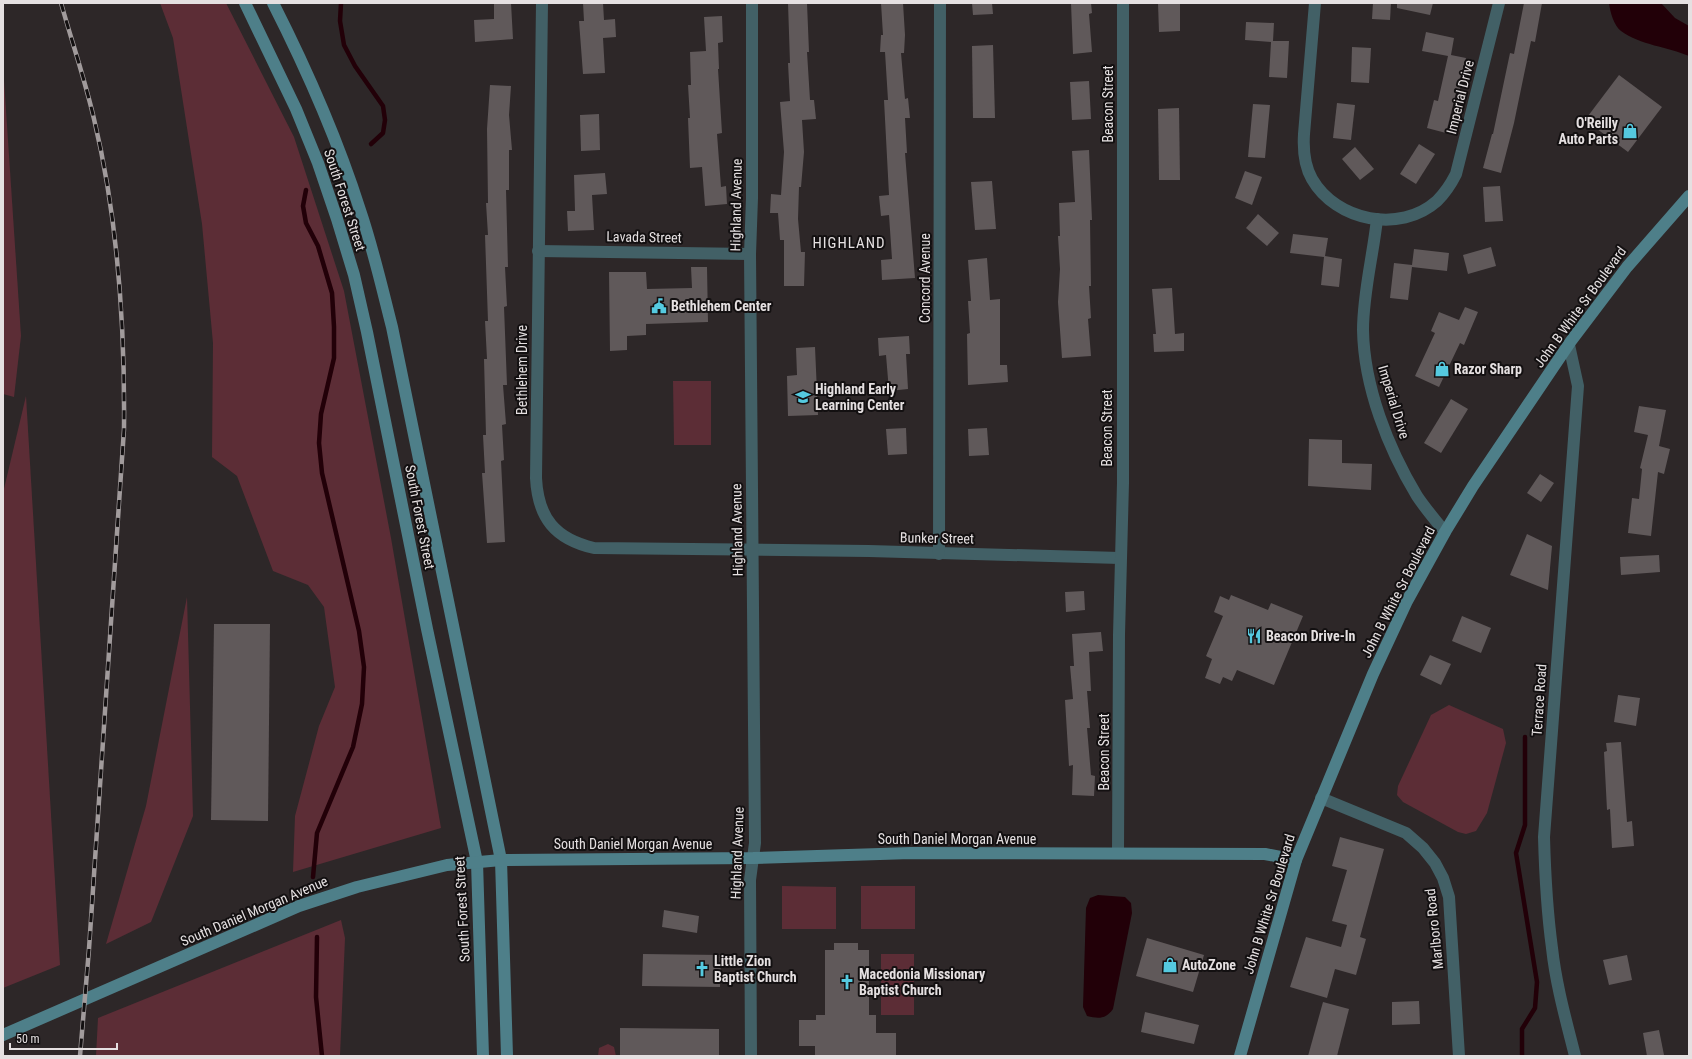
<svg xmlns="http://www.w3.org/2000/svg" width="1692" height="1059" font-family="'Roboto Condensed',sans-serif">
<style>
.green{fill:#5c2d36}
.water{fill:#220008}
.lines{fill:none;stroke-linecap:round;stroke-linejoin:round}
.stream{stroke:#220008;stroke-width:4.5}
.building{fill:#60595a}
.street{stroke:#426066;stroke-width:12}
.secondary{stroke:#4e7f89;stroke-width:12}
.rail-casing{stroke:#a19b9c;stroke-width:4.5}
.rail{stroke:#131011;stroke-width:3;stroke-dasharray:9;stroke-linecap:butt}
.labels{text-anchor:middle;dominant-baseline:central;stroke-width:4;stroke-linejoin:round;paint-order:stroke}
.street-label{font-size:14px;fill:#e5e0e1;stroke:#131011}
.poi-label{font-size:14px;font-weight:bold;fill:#e5e0e1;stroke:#131011;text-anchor:start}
.neighbourhood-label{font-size:15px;letter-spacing:1px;fill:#e5e0e1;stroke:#131011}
</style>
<rect width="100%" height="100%" fill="#2d2728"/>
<g class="green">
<path d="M 160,3 L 226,3 L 294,137 L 344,291 L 391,538 L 441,828 L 293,872 L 295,816 L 319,726 L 335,687 L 324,607 L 308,585 L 273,571 L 237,476 L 212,457 L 213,343 L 202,224 L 173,38 Z"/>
<path d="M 3,65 L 21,336 L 14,397 L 3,394 Z"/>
<path d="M 673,381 L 711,381 L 711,445 L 674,445 Z"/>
<path d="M 26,396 L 60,965 L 3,988 L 3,493 Z"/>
<path d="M 187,597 L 193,816 L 151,922 L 106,944 L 146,806 Z"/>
<path d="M 1449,705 L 1503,729 L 1506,743 L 1487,813 L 1476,831 L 1466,834 L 1458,832 L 1403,802 L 1397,795 L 1398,786 L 1431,715 Z"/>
<path d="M 782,886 L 836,887 L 836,929 L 782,929 Z"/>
<rect x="861" y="886" width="54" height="43"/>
<path d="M 341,920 L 345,938 L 340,1056 L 96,1056 L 98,1018 Z"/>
<rect x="881" y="954" width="33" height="61"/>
<path d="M 608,1044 L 614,1047 L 616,1056 L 598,1056 L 599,1048 Z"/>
</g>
<g class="water">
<path d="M 1609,3 L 1661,3 L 1675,18 L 1689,26 L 1689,56 C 1668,47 1640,45 1621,31 C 1614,26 1610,12 1609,3 Z"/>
<path d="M 1098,895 L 1125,897 L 1131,903 L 1132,913 L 1113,1009 C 1106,1019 1099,1019 1087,1016 L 1083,1007 L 1086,908 L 1090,898 Z"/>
</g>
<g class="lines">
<g class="stream">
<path d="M 341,3 L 340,21 L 344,45 L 355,66 L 383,106 L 385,120 L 383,133 L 371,144"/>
<path d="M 306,190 L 303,206 L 306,223 L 318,246 L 332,293 L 334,327 L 334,358 L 321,414 L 319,443 L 322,473 L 359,631 L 364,667 L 362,704 L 353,747 L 317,833 L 313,877"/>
<path d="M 317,937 L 316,997 L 322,1056"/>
<path d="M 1522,1056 L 1522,1029 L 1535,1008 L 1537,982 L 1516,853 L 1525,825 L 1525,737"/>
</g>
</g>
<g class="building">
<path d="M 494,3 L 511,3 L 513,39 L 475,42 L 474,20 L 494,19 Z"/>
<path d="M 583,3 L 603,3 L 604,20 L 615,19 L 616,37 L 603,38 L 605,73 L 583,74 L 579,21 L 584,21 Z"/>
<path d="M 788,3 L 807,3 L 809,52 L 807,52 L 810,100 L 814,100 L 816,119 L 802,120 L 804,152 L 801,187 L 799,187 L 798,219 L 801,252 L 805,252 L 804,286 L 784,286 L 784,240 L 780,240 L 778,213 L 770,213 L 771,194 L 781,195 L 784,152 L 780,102 L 790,101 L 788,63 L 790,63 Z"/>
<path d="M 881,3 L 903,3 L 905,35 L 904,53 L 901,53 L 905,99 L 908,98 L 910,118 L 905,118 L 907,153 L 905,153 L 915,278 L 882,280 L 881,260 L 892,259 L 889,215 L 881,216 L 879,196 L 889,195 L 884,100 L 888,100 L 885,52 L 880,52 L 881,35 L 883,35 Z"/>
<path d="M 972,3 L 992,3 L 993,14 L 973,15 Z"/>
<path d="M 1071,3 L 1091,3 L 1092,13 L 1089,14 L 1092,52 L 1073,54 Z"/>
<path d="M 1158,3 L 1180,3 L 1180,31 L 1159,32 Z"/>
<path d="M 1373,3 L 1391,3 L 1390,20 L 1372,19 Z"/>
<path d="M 1397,3 L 1433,3 L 1430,15 L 1397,8 Z"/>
<path d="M 1524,3 L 1542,3 L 1535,42 L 1531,41 L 1514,123 L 1501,173 L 1483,168 L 1492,134 L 1493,134 L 1510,53 L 1514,54 Z"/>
<path d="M 722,16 L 723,42 L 718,43 L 719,69 L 718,69 L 722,133 L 717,134 L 721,187 L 726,186 L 727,204 L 705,206 L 702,167 L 690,168 L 688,118 L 690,118 L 688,85 L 691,85 L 690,52 L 706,51 L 704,17 Z"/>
<path d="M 1246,22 L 1274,23 L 1273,41 L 1289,41 L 1287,78 L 1269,77 L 1271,42 L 1245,40 Z"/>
<path d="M 1426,32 L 1454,38 L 1451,55 L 1466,58 L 1459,93 L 1456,93 L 1446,133 L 1427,128 L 1434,100 L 1438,101 L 1448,56 L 1422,51 Z"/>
<path d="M 993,45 L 995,118 L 973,118 L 972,46 Z"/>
<path d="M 1352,47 L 1371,48 L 1369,83 L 1351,82 Z"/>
<path d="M 1619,75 L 1662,107 L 1628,152 L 1585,120 Z"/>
<path d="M 1089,81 L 1091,119 L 1072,120 L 1070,82 Z"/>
<path d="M 490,85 L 511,86 L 509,115 L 512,150 L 509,150 L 509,190 L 506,190 L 508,267 L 505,267 L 507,306 L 504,307 L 507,385 L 503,385 L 506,424 L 502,425 L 504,460 L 501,461 L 505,542 L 487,543 L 482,473 L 485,473 L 483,435 L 486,435 L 484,359 L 487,359 L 485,321 L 488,321 L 485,235 L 488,235 L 486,203 L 488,203 L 487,129 Z"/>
<path d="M 1337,103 L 1355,105 L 1351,140 L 1333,138 Z"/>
<path d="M 1253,104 L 1270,105 L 1265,158 L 1248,157 Z"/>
<path d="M 1179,108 L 1180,180 L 1159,180 L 1158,109 Z"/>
<path d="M 599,114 L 600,150 L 581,151 L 580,115 Z"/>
<path d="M 1419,144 L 1435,154 L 1416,184 L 1400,174 Z"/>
<path d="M 1355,147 L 1374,169 L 1360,180 L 1342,159 Z"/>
<path d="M 1089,150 L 1092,220 L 1090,220 L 1091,286 L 1089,286 L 1091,318 L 1088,319 L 1091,356 L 1062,358 L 1058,302 L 1060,269 L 1058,236 L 1060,236 L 1059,203 L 1075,202 L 1072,151 Z"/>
<path d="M 1245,171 L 1262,177 L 1252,205 L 1235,198 Z"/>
<path d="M 605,173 L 607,194 L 592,195 L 594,230 L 568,231 L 567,211 L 575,211 L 574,175 Z"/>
<path d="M 992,181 L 996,229 L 975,230 L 971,182 Z"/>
<path d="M 1500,186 L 1503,221 L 1485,222 L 1483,187 Z"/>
<path d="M 1258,214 L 1279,233 L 1267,246 L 1246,228 Z"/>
<path d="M 1293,234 L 1328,238 L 1325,256 L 1342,259 L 1339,287 L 1321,285 L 1324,257 L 1290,253 Z"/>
<path d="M 1491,247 L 1496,266 L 1468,274 L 1463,255 Z"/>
<path d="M 1414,249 L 1449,253 L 1447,271 L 1412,267 L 1408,300 L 1390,298 L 1394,263 L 1412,265 Z"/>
<path d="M 987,258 L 990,300 L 1000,299 L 1000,365 L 1007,365 L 1008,382 L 968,385 L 967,334 L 970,333 L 968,301 L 971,301 L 968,260 Z"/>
<path d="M 691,267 L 707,267 L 708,322 L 646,324 L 646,335 L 627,336 L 627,350 L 610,351 L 609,272 L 646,272 L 647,289 L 692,288 Z"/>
<path d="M 1172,288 L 1175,334 L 1184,333 L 1184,351 L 1154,352 L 1153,334 L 1156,334 L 1152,289 Z"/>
<path d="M 1465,307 L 1478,312 L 1464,345 L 1460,343 L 1439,387 L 1415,376 L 1435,333 L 1431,331 L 1439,312 L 1459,320 Z"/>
<path d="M 909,336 L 910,354 L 906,354 L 908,389 L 889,391 L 886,355 L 879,356 L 878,338 Z"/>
<path d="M 815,347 L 818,415 L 788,416 L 787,376 L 797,375 L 796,348 Z"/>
<path d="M 1451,399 L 1468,409 L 1441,453 L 1424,443 Z"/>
<path d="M 1639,406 L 1666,410 L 1659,446 L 1670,449 L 1664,474 L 1658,472 L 1651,536 L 1628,533 L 1632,498 L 1639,499 L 1642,469 L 1640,468 L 1648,435 L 1634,432 Z"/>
<path d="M 906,428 L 907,454 L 888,455 L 886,429 Z"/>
<path d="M 987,428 L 989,455 L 969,456 L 968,429 Z"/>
<path d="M 1309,439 L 1342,440 L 1342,463 L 1372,464 L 1371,490 L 1308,486 Z"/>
<path d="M 1540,474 L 1554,483 L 1541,502 L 1527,493 Z"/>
<path d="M 1527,534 L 1552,546 L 1548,590 L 1510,575 Z"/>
<path d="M 1659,555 L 1660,572 L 1621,575 L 1620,557 Z"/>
<path d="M 1084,591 L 1085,610 L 1066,612 L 1065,592 Z"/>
<path d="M 1231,595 L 1268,610 L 1271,603 L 1303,616 L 1274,685 L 1237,670 L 1232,681 L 1223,677 L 1220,684 L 1205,678 L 1212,659 L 1206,656 L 1223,616 L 1214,612 L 1220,596 L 1229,600 Z"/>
<path d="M 1462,616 L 1491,628 L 1481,653 L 1452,641 Z"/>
<path d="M 214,624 L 270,624 L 268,821 L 211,820 Z"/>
<path d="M 1101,632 L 1103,651 L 1089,652 L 1091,691 L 1087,691 L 1090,728 L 1087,728 L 1091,775 L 1095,776 L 1094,796 L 1072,795 L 1073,765 L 1069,766 L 1065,700 L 1073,699 L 1070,666 L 1074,666 L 1072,634 Z"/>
<path d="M 1430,655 L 1451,664 L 1441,685 L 1420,675 Z"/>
<path d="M 1618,695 L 1640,698 L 1636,726 L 1614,722 Z"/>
<path d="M 1621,742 L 1627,822 L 1632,821 L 1634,846 L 1612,848 L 1610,809 L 1607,810 L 1604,752 L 1607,751 L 1606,743 Z"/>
<path d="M 1340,837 L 1384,849 L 1360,937 L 1366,939 L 1356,975 L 1335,969 L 1327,998 L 1290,987 L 1306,937 L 1341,947 L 1347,925 L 1332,921 L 1347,870 L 1332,866 Z"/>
<path d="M 664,910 L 699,916 L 697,933 L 662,927 Z"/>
<path d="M 1147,938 L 1204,955 L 1193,992 L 1136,976 Z"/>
<path d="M 834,943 L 858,943 L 858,950 L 869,950 L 869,1015 L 876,1015 L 876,1033 L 896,1033 L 896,1056 L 815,1056 L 815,1046 L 799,1046 L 799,1020 L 816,1020 L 816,1015 L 825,1015 L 825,950 L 834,950 Z"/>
<path d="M 643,954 L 721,955 L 720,987 L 642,986 Z"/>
<path d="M 1627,955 L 1632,980 L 1609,985 L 1603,960 Z"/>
<path d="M 1419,1001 L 1420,1024 L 1392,1025 L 1392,1002 Z"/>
<path d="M 1323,1002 L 1349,1009 L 1337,1056 L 1308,1056 Z"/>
<path d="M 1145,1012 L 1199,1025 L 1194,1044 L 1141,1032 Z"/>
<path d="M 620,1028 L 719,1029 L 719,1056 L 620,1056 Z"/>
<path d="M 1659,1030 L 1664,1055 L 1647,1056 L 1643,1033 Z"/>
</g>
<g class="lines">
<g class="street">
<path d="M 542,3 L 536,478 C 538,518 555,539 594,548 L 869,551 L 1120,558"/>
<path d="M 1315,3 L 1304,134 C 1303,150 1304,165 1312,179 C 1336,221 1400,234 1437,201 C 1445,193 1451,184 1456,174 L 1499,3"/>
<path d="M 1377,219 C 1373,256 1363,293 1363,330 C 1364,387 1388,448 1417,496 C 1425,508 1435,520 1445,532"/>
<path d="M 538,251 L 750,254"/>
<path d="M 1569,345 L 1578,386 L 1544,837 C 1545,874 1547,911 1552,948 C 1556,985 1566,1020 1575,1056"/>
<path d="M 939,554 L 940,3"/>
<path d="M 1321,798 L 1406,833 L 1423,848 L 1435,863 L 1443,878 L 1449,897 L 1459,1056"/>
<path d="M 1118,853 L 1119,635 L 1123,483 L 1123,3"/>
<path d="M 751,1056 L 750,880 L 755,843 L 750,254 L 752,198 L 752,3"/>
</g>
<g class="secondary">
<path d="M 245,3 L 296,109 L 318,163 L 337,219 L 354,275 L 367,332 L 427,629 L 477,862 L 483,1056"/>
<path d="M 273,3 C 307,70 337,138 360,210 C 373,248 382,288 392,327 L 501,860 L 507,1056"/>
<path d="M 3,1035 L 299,906 L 357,887 L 447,865 L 501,860 L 753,858 L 911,853 L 1265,854 L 1296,860"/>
<path d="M 1240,1056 L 1296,860 L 1373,674 L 1407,601 L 1445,532 L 1473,486 L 1571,341 L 1627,267 L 1689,196"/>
</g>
<g class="rail-casing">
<path id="rail" d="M 61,3 C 72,42 85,80 94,119 C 118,219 125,327 124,429 L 89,949 L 80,1056"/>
</g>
<use href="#rail" class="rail"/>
</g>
<defs>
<g id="shop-bare" transform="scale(1.2)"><path d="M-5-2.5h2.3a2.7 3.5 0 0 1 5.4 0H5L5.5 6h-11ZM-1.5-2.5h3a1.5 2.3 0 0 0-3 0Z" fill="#55cae0" stroke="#131011" stroke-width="2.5" paint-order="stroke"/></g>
<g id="civic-bare" transform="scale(1.2)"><path d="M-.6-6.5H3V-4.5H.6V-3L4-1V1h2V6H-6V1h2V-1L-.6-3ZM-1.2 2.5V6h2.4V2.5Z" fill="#55cae0" stroke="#131011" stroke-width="2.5" paint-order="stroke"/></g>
<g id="school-bare" transform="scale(1.2)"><path d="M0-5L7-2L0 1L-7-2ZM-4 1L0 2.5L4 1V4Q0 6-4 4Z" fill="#55cae0" stroke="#131011" stroke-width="2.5" paint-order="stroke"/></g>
<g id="restaurant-bare" transform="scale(1.2)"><path d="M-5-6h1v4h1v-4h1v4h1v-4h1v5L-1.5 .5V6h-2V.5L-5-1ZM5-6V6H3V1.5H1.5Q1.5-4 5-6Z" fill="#55cae0" stroke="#131011" stroke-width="2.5" paint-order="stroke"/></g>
<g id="church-bare" transform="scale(1.2)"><path d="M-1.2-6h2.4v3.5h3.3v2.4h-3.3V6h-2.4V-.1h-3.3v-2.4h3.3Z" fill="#55cae0" stroke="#131011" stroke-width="2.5" paint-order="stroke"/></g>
</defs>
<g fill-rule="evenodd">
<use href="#shop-bare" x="1630" y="131"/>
<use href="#civic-bare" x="659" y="306"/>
<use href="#shop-bare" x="1442" y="369"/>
<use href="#school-bare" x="803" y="397"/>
<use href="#restaurant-bare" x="1254" y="636"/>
<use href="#shop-bare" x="1170" y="965"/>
<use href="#church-bare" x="702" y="969"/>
<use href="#church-bare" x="847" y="982"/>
</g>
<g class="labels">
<g class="street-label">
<text transform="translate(1460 97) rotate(-76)">Imperial Drive</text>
<text transform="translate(1108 104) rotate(-90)">Beacon Street</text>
<text transform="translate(345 200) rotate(72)">South Forest Street</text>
<text transform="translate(736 205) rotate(-89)">Highland Avenue</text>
<text transform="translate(644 237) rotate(1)">Lavada Street</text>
<text transform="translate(925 278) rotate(-90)">Concord Avenue</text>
<text transform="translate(1580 307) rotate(-54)">John B White Sr Boulevard</text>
<text transform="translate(522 370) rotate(-90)">Bethlehem Drive</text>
<text transform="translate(1394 402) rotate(73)">Imperial Drive</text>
<text transform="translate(1107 428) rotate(-90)">Beacon Street</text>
<text transform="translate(420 517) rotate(79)">South Forest Street</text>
<text transform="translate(737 530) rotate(-91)">Highland Avenue</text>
<text transform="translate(937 538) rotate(1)">Bunker Street</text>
<text transform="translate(1398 592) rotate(-63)">John B White Sr Boulevard</text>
<text transform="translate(1539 700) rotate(-86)">Terrace Road</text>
<text transform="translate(1104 752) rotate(-90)">Beacon Street</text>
<text x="957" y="839">South Daniel Morgan Avenue</text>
<text x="633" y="844">South Daniel Morgan Avenue</text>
<text transform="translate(737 853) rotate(-88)">Highland Avenue</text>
<text transform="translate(1269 904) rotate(-73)">John B White Sr Boulevard</text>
<text transform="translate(462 909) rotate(-93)">South Forest Street</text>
<text transform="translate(254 911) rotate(-23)">South Daniel Morgan Avenue</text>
<text transform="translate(1434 929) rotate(-96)">Marlboro Road</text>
</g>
<g class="poi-label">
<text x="1618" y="123" text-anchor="end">O'Reilly<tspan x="1618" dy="16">Auto Parts</tspan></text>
<text x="671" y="306">Bethlehem Center</text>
<text x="1454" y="369">Razor Sharp</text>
<text x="815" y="389">Highland Early<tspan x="815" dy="16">Learning Center</tspan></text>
<text x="1266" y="636">Beacon Drive-In</text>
<text x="714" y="961">Little Zion<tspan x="714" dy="16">Baptist Church</tspan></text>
<text x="1182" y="965">AutoZone</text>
<text x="859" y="974">Macedonia Missionary<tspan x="859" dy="16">Baptist Church</tspan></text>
</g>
<g class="neighbourhood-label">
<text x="849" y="243">HIGHLAND</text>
</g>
</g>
<rect width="1692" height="1059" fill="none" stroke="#e5e0e1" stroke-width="8"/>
<path d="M10 1043v6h107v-6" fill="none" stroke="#e5e0e1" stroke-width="2"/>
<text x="16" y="1043" font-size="12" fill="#e5e0e1" stroke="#131011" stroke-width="3" paint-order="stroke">50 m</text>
</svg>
